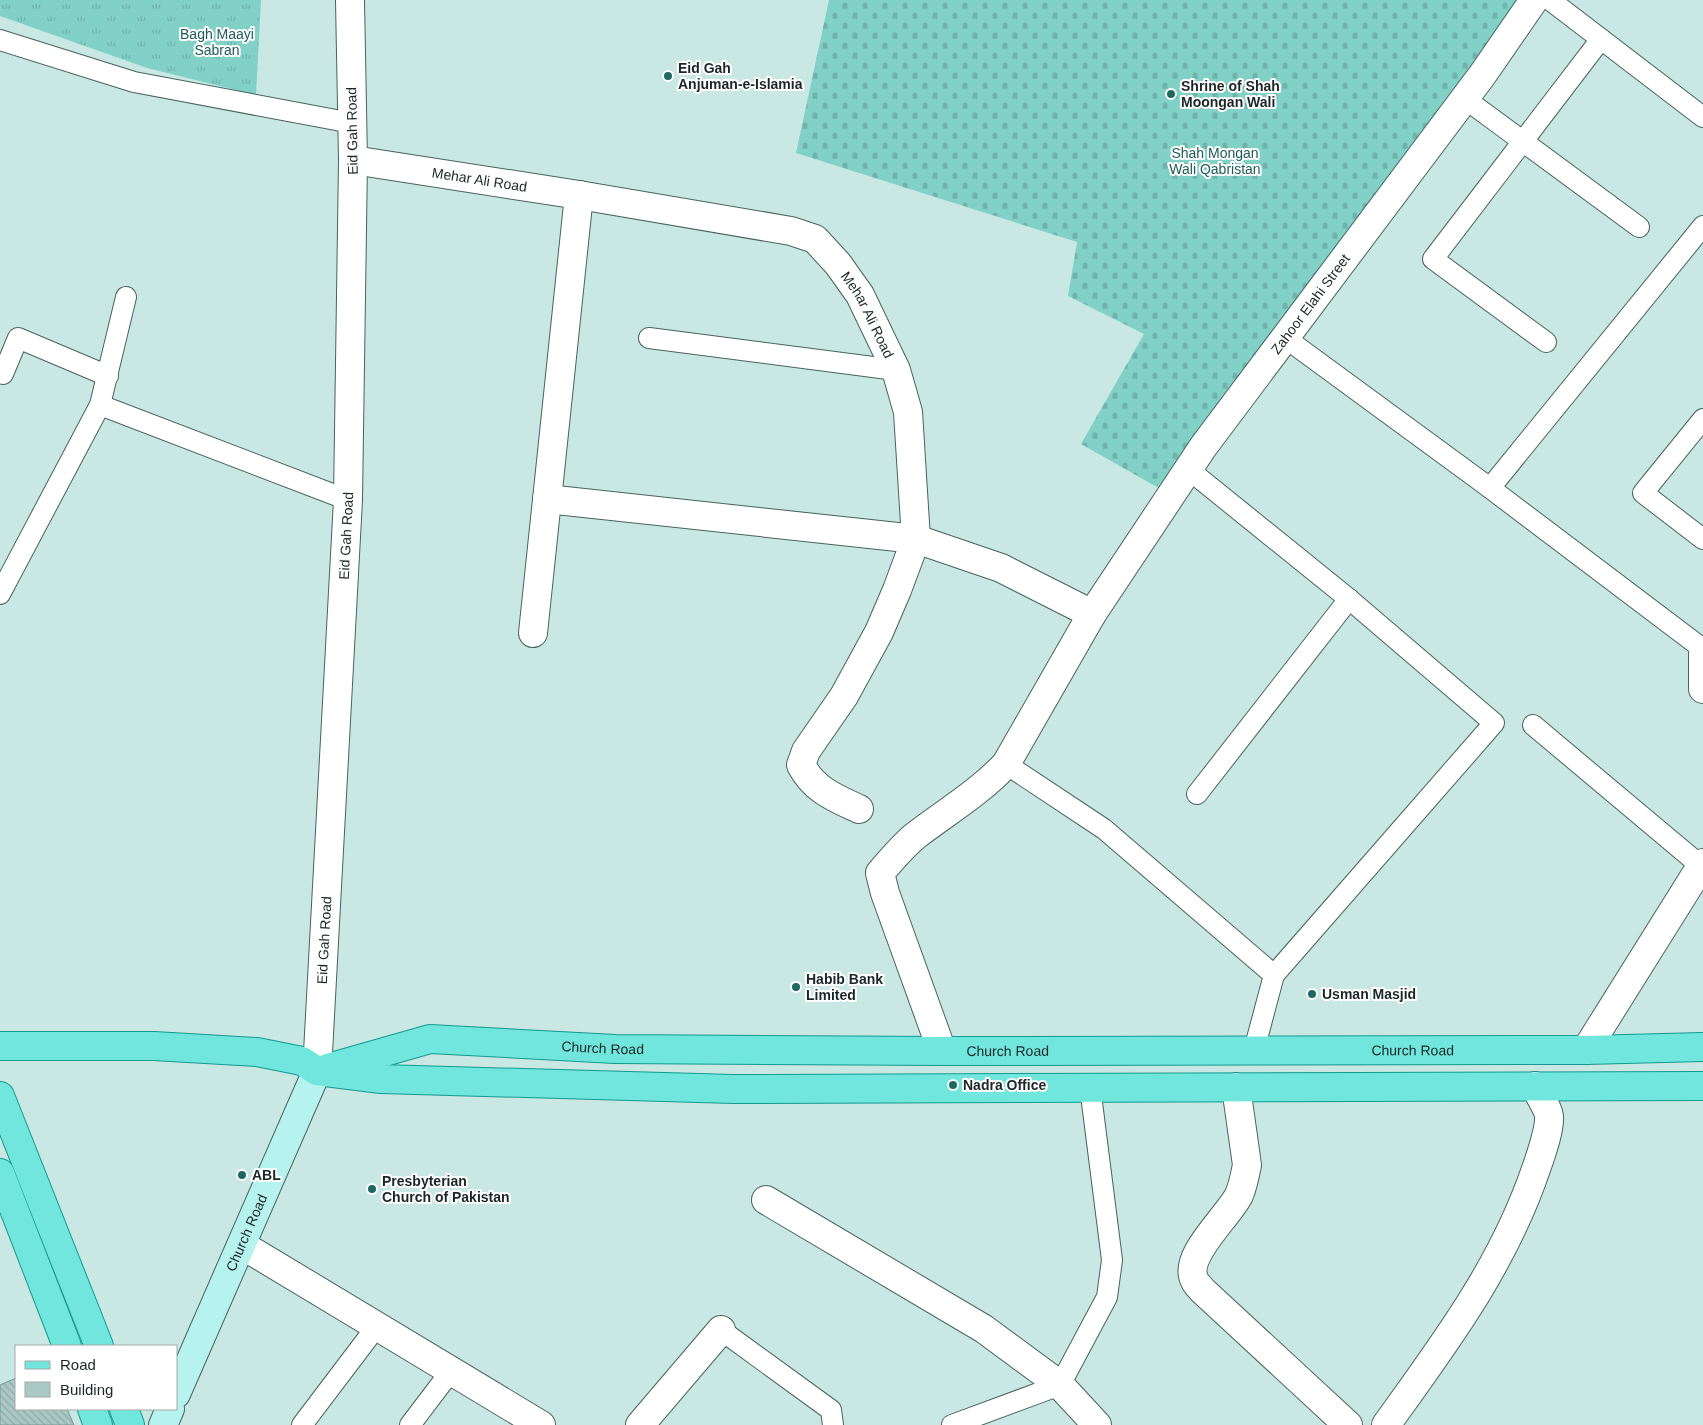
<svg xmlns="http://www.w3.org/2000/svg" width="1703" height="1425" font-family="Helvetica,sans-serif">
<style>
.grass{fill:url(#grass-tufts)}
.cemetery{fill:url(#cemetery-stones)}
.building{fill:url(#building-back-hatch);stroke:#799692}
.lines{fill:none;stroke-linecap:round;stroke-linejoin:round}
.service-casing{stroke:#47635f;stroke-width:22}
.minor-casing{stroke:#47635f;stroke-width:30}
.secondary-casing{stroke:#47635f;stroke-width:30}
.primary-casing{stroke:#14998e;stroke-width:30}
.service{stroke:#fff;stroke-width:20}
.minor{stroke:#fff;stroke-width:28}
.secondary{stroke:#b7f3ee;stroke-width:28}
.primary{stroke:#70e6dd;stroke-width:28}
.poi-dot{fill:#1e6861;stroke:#fff;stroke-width:2}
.labels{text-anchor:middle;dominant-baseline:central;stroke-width:4;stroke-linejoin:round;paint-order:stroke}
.park-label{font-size:14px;fill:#1d5b55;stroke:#fff}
.poi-label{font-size:14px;font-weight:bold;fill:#1b2725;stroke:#fff;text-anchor:start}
.street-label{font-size:14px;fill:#1b2725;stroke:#fff}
</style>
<defs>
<pattern id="grass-tufts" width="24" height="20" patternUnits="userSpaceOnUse" patternTransform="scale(1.25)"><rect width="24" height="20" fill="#81d1c7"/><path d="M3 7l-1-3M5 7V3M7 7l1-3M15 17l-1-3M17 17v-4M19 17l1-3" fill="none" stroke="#6fb3ab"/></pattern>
<pattern id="cemetery-stones" width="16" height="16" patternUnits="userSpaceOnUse" patternTransform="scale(1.25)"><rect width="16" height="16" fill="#81d1c7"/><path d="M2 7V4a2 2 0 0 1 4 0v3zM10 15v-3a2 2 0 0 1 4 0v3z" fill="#6fb3ab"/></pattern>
<pattern id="building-back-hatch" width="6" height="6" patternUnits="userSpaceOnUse" patternTransform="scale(1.25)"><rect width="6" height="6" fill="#aac8c4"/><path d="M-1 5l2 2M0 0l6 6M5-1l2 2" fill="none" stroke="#92aca8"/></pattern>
</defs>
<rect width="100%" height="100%" fill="#c9e8e3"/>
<path class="grass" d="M 0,0 L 261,0 L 256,95 L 147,68 L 0,16 Z"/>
<path class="cemetery" d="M 829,0 L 1537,0 L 1171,495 L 1081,444 L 1144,334 L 1068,296 L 1077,242 L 796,153 Z"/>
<path class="building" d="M 16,1378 L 16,1409 L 67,1409 L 74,1425 L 0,1425 L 0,1385 Z"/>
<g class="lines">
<g class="service-casing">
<g id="service">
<path d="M 1550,0 L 1703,117"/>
<path d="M 0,40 L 134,82 L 352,123"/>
<path d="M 1464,98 L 1639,227"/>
<path d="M 1284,337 L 1490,488 L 1703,649"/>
<path d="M 649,338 L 896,370"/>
<path d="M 1546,342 L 1433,259 L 1601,39"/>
<path d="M 0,373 L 3,374 L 18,338 L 108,376"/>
<path d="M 100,405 L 348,500"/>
<path d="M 1703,419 L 1643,493 L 1703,539"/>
<path d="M 1188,469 L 1349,599 L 1494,723 L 1274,975 L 1254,1050"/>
<path d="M 1490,488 L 1703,226"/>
<path d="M 0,594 L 100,405 L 126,297"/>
<path d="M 1533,725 L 1701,866"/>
<path d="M 1006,764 L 1104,829 L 1274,975"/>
<path d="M 1197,794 L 1349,599"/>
<path d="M 721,1330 L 831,1410 L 833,1425"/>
<path d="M 302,1425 L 377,1326"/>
<path d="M 410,1425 L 451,1371"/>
<path d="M 952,1425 L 1060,1385 L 1107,1297 L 1112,1260 L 1090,1087"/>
</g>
</g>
<g class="minor-casing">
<g id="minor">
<path id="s1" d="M 353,160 L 579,195 L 791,231 L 815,239 L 838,264 L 860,295 L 896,370 L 908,412 L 916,539 L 897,590 L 879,632 L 844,696 L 806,751 L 801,765 C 814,790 835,798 859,809"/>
<path d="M 547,499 L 916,539 L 1001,568 L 1092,614"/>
<path d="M 533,633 L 579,195"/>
<path d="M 1703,654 L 1703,689"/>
<path d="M 1586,1050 L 1703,863"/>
<path id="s2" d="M 942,1051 L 885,893 L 880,873 C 891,860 902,847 915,836 C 946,812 979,793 1006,764 L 1092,614 L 1203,447 L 1483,74 L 1534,0"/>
<path id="s3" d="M 317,1071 L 348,500 L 353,160 L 350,0"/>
<path d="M 1236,1087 L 1247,1165 C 1245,1175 1243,1186 1239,1195 C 1229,1216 1181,1257 1195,1281 C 1196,1284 1200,1287 1202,1290 L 1348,1425"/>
<path d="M 766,1200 L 984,1329 L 1060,1385 L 1097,1425"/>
<path d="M 242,1245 L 541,1425"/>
<path d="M 640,1425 L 721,1330"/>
<path d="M 1386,1425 C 1445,1343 1503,1266 1536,1169 C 1540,1158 1550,1128 1549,1117 C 1549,1110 1538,1093 1535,1086"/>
</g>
</g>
<g class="secondary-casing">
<g id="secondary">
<path id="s4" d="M 176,1394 L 317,1071"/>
<path d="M 163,1425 L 170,1409"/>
</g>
</g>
<g class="primary-casing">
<g id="primary">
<path d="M 0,1046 L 154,1046 L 257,1052 L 302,1061 L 317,1071 L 381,1079 L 733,1089 L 1703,1086"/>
<path id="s5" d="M 328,1068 L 430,1039 L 615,1049 L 942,1051 L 1586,1050 L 1703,1047"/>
<path d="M 0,1096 L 99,1346"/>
<path d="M 0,1173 L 67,1346"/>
<path d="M 92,1409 L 98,1425"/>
<path d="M 124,1409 L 130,1425"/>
</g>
</g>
<use href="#service" class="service"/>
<use href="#minor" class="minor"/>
<use href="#secondary" class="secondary"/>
<use href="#primary" class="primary"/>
</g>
<g class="poi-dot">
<circle cx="668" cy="76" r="5"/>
<circle cx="1171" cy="94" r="5"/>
<circle cx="796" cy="987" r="5"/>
<circle cx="1312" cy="994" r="5"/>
<circle cx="953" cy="1085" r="5"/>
<circle cx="242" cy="1175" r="5"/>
<circle cx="372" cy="1189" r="5"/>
</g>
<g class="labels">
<g class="park-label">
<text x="217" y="34">Bagh Maayi<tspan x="217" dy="16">Sabran</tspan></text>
<text x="1215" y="153">Shah Mongan<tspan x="1215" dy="16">Wali Qabristan</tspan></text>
</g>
<g class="poi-label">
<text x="678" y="68">Eid Gah<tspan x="678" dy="16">Anjuman-e-Islamia</tspan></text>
<text x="1181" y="86">Shrine of Shah<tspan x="1181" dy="16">Moongan Wali</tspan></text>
<text x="806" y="979">Habib Bank<tspan x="806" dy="16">Limited</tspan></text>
<text x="1322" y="994">Usman Masjid</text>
<text x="963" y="1085">Nadra Office</text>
<text x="252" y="1175">ABL</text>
<text x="382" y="1181">Presbyterian<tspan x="382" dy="16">Church of Pakistan</tspan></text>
</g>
<g class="street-label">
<text transform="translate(352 131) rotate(-91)">Eid Gah Road</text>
<text stroke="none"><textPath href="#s1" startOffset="128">Mehar Ali Road</textPath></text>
<text stroke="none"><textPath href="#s2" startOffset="908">Zahoor Elahi Street</textPath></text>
<text stroke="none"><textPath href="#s1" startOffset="562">Mehar Ali Road</textPath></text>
<text stroke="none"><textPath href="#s3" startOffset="536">Eid Gah Road</textPath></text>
<text stroke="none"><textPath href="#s3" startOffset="131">Eid Gah Road</textPath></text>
<text stroke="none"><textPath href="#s5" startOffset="279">Church Road</textPath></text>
<text stroke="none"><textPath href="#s5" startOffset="1089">Church Road</textPath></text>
<text stroke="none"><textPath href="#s5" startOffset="684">Church Road</textPath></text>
<text stroke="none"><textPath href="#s4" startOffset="176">Church Road</textPath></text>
</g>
</g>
<rect x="15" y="1345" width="162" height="65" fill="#ffffff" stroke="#a4a9a8"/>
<rect x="25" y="1361" width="25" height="8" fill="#70e6dd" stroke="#a4a9a8"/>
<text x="60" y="1370" font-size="15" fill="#1b2725">Road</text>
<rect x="25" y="1382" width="25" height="15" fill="#aac8c4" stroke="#a4a9a8"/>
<text x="60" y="1395" font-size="15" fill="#1b2725">Building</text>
</svg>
